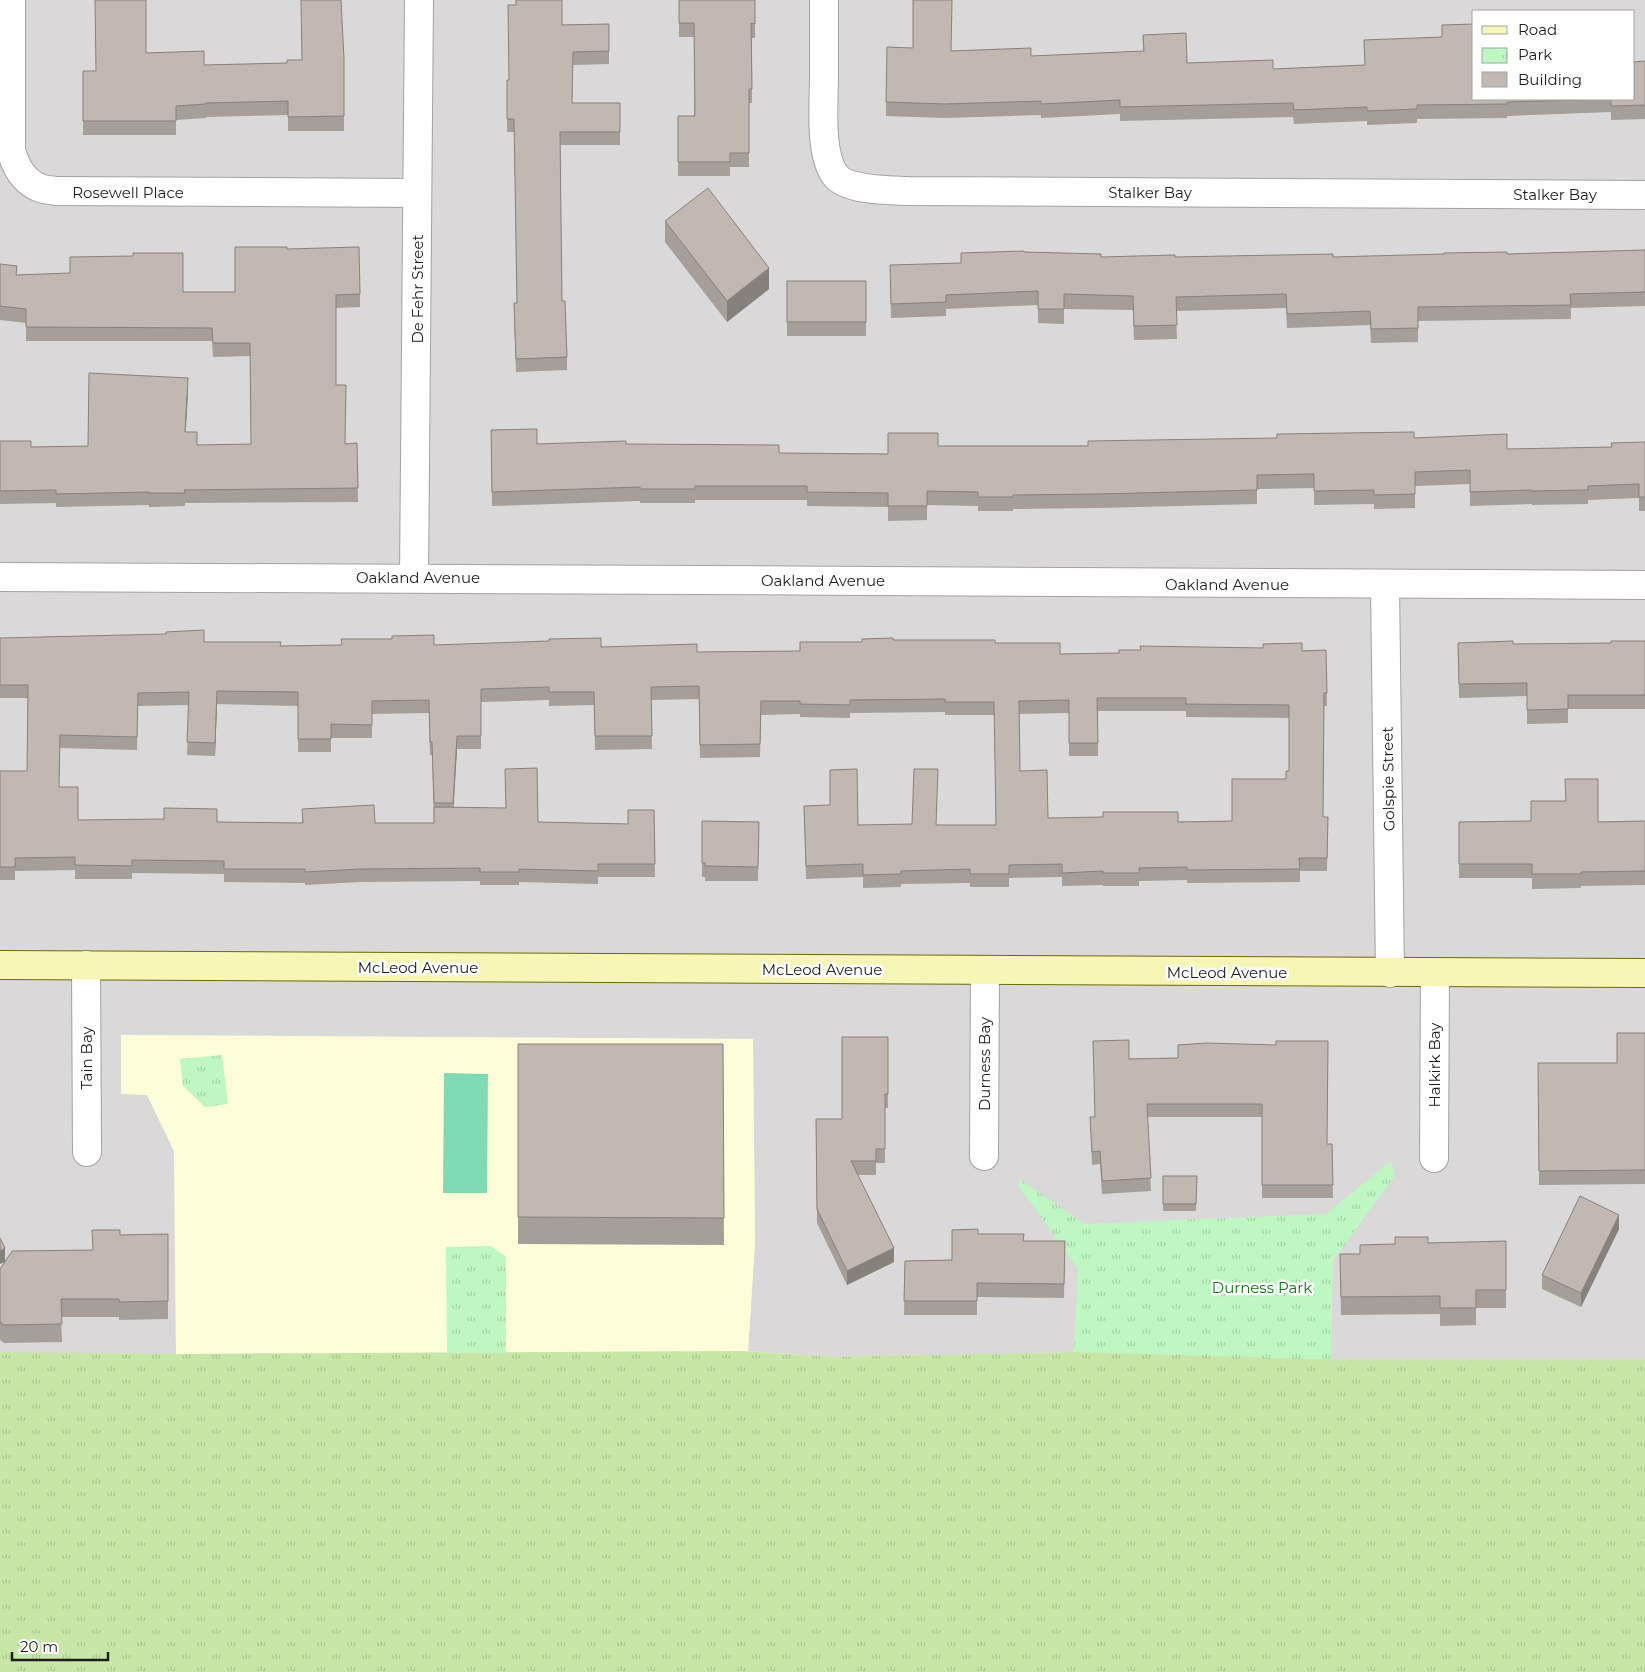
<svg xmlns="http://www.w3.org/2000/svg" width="1645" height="1672" font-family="Montserrat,sans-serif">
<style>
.residential{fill:#dad8d9;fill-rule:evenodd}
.education{fill:#fefdd9}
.grass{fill:url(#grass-tufts)}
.park{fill:url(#park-tufts)}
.pitch{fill:#80dbb5}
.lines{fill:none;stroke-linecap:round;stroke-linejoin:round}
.street-casing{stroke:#a3a3a3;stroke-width:30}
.secondary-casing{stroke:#666e07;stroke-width:30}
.street{stroke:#fff;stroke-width:28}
.secondary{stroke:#f6f7b5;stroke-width:28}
.wall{fill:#a69e98;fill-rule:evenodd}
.shaded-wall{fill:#87817c}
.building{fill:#c1b8b1;stroke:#87817c;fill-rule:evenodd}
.labels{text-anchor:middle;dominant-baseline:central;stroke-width:5;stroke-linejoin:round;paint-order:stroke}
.street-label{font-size:15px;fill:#1c1c1c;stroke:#fff}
.park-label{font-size:15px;fill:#0e7513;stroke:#fff}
</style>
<defs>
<pattern id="grass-tufts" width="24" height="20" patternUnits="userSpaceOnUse" patternTransform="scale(1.25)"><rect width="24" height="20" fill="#c8e7a7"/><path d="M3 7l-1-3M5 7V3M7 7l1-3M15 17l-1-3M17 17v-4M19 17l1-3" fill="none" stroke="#abc68f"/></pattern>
<pattern id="park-tufts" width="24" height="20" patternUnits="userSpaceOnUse" patternTransform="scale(1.25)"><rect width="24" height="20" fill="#bef7c1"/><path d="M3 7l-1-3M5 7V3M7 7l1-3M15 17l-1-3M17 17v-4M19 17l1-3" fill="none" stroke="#a3d3a5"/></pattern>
</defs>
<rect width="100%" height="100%" fill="#ede9e1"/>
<path class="residential" d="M 0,0 L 1645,0 L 1645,1359 L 1331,1359 L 1074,1352 L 834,1357 L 748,1351 L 755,1242 L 753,1039 L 121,1035 L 121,1094 L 147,1094 L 174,1151 L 176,1354 L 0,1353 ZM 1474,11 L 1634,11 L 1634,99 L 1474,99 Z"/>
<path class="education" d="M 121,1035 L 753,1039 L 755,1242 L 748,1351 L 176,1354 L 174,1151 L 147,1095 L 121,1094 Z"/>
<path class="grass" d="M 742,1351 L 834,1357 L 1074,1352 L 1331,1359 L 1645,1359 L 1645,1672 L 0,1672 L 0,1352 L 176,1354 Z"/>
<g class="park">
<path d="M 222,1055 L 228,1104 L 205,1107 L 183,1086 L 180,1059 Z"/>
<path d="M 1391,1161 L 1395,1175 L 1333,1261 L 1331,1359 L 1074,1352 L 1078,1269 L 1018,1185 L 1020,1179 L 1084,1224 L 1326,1214 Z"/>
<path d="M 491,1246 L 506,1257 L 506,1353 L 447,1353 L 446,1247 Z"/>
</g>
<path class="pitch" d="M 444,1073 L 488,1074 L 487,1193 L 443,1193 Z"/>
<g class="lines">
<g class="street-casing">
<g id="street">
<path d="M 11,0 L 11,150 C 15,165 22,180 38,187 C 43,190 51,190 57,191 L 417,193"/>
<path d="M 824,0 C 824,26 824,51 824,77 C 824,103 819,153 835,175 C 847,191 890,190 908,191 L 1645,195"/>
<path d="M 0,577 C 548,577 1097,584 1645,585"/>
<path d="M 414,577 L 419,0"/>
<path d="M 1385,585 L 1390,973"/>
<path d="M 86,965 L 87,1152"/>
<path d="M 984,1156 L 985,971"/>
<path d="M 1434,1158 L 1435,972"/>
</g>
</g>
<g class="secondary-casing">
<path id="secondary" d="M 0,965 L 1645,973"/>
</g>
<use href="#street" class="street"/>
<use href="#secondary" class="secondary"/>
</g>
<g class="wall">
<path d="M 679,0 L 755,0 L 755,38 L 752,38 L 752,103 L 749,103 L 749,167 L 730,167 L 730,176 L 678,176 L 678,116 L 694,116 L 694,37 L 679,37 Z"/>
<path d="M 516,5 L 562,25 L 609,24 L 609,64 L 573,65 L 572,103 L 620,103 L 620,145 L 560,145 L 562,301 L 567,357 L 567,370 L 516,372 L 514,316 L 517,303 L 514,132 L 507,132 L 507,119 L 509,80 Z"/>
<path d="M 1143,35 L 1187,63 L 1273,69 L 1365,65 L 1364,40 L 1474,99 L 1645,61 L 1645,119 L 1611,120 L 1611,112 L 1507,116 L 1507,118 L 1417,119 L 1417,123 L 1367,125 L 1367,121 L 1294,124 L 1293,117 L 1120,121 L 1120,114 L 1041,118 L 1041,115 L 945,118 L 886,116 L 886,102 L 913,48 L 1031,56 L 1143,51 Z"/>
<path d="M 146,53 L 204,65 L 287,63 L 344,59 L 344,131 L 288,131 L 288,115 L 206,117 L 206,118 L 176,120 L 176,135 L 83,135 L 83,71 L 96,71 Z"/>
<path d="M 665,221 L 769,289 L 727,322 L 665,242 Z"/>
<path d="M 287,249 L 360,294 L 360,307 L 336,308 L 336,385 L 345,444 L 357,443 L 358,502 L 185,503 L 185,506 L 149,507 L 149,505 L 56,507 L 56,503 L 0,504 L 0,441 L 31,447 L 88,446 L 188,392 L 185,432 L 197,445 L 251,444 L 250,356 L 213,357 L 212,341 L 26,341 L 26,323 L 0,320 L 0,264 L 17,275 L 183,292 L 235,292 Z"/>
<path d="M 1645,250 L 1645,306 L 1571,308 L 1571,319 L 1418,321 L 1418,342 L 1371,343 L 1370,325 L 1287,328 L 1286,308 L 1176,311 L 1177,339 L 1134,340 L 1133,310 L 1064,309 L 1064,324 L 1038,323 L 1038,305 L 946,309 L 946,316 L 891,318 L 890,279 L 1024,252 L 1101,257 L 1333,257 L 1507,254 Z"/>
<rect x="787" y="281" width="79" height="55"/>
<path d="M 491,430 L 537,444 L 626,444 L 779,453 L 888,454 L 938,446 L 1088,446 L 1414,438 L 1507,449 L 1612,447 L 1645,442 L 1645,511 L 1639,511 L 1639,498 L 1588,500 L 1588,504 L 1532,505 L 1532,504 L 1470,506 L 1470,484 L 1415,486 L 1415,508 L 1374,509 L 1374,504 L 1314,505 L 1314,488 L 1257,489 L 1257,504 L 1098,508 L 1013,509 L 1013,511 L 978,511 L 978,506 L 927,505 L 927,520 L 888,521 L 888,507 L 807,506 L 807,500 L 695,500 L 695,503 L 640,503 L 640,501 L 492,506 Z"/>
<path d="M 0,638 L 204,642 L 280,646 L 434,645 L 601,647 L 697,652 L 800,651 L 862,642 L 893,640 L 995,643 L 1060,654 L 1326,650 L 1327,706 L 1324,706 L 1323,817 L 1328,817 L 1327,871 L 1300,871 L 1300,882 L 1187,883 L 1187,880 L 1139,881 L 1139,886 L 1103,886 L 1103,885 L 1062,886 L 1062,877 L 1009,878 L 1009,887 L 970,887 L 970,883 L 901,884 L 901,887 L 863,888 L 863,877 L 806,879 L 804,806 L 858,825 L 996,825 L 994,715 L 945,715 L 945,712 L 850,713 L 850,718 L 800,717 L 800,714 L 761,715 L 760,757 L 700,758 L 699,699 L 651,700 L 652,749 L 595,750 L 594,705 L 549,706 L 549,700 L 481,702 L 481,749 L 457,749 L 453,808 L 538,822 L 628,824 L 654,810 L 655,877 L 598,877 L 598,884 L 519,882 L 519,885 L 480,885 L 480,881 L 361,882 L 305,885 L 305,883 L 224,882 L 224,874 L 132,873 L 132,879 L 75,879 L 75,870 L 15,871 L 15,880 L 0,880 L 0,771 L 27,771 L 28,698 L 0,698 ZM 217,704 L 298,706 L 298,752 L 331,752 L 331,738 L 372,738 L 372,714 L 429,713 L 430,755 L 432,755 L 434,823 L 375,823 L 302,809 L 302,823 L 217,822 L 78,820 L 59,787 L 60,748 L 137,750 L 138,706 L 189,705 L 187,755 L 215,756 ZM 1098,711 L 1186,711 L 1186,717 L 1289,718 L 1289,771 L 1286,779 L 1232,821 L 1178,822 L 1048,818 L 1020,771 L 1019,714 L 1069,713 L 1069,756 L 1098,756 Z"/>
<path d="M 1645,641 L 1645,709 L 1568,709 L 1568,723 L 1527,724 L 1527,696 L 1459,698 L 1458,643 L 1513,644 L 1611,643 Z"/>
<path d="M 702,821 L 759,822 L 758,881 L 705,881 L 705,877 L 702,877 Z"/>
<path d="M 1645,821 L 1645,885 L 1581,886 L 1581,888 L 1532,889 L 1532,878 L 1459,878 L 1459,822 L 1598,822 Z"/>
<path d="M 1645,1033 L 1645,1184 L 1539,1185 L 1538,1063 L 1617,1063 Z"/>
<path d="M 888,1037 L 888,1108 L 885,1108 L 885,1163 L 876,1163 L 876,1175 L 858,1175 L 894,1262 L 847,1285 L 817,1223 L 816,1119 L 842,1119 Z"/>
<path d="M 518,1044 L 723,1044 L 724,1245 L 518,1244 Z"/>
<path d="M 1178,1045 L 1327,1144 L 1332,1144 L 1333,1198 L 1262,1198 L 1262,1117 L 1147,1117 L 1151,1191 L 1102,1194 L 1100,1164 L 1092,1165 L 1090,1117 L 1094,1117 L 1129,1059 L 1178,1058 Z"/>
<path d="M 1163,1176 L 1197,1176 L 1196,1211 L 1163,1211 Z"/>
<path d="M 1619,1229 L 1581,1307 L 1542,1289 L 1542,1275 Z"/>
<path d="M 168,1234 L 168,1319 L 119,1320 L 119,1317 L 61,1317 L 62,1342 L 4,1343 L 0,1340 L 0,1269 L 5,1261 L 92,1250 L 120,1235 Z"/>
<path d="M 978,1234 L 1023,1241 L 1065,1241 L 1064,1298 L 977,1297 L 977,1315 L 904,1315 L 905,1261 L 952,1260 Z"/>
<path d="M 1506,1241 L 1506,1308 L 1476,1308 L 1476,1325 L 1440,1326 L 1440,1314 L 1341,1315 L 1340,1254 L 1360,1254 L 1395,1244 L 1428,1243 Z"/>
</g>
<g class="shaded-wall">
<path d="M 769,268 L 769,289 L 727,322 L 727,301 Z"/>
<path d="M 188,378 L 188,392 L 185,446 L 185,432 Z"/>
<path d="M 217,691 L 217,704 L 215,756 L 215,743 Z"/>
<path d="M 457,736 L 457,749 L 453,817 L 453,803 Z"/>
<path d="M 1619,1215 L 1619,1229 L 1581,1307 L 1581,1293 Z"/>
<path d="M 5,1248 L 5,1262 L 0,1264 L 0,1251 Z"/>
<path d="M 894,1248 L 894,1262 L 847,1285 L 847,1271 Z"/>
</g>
<g class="building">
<path d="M 95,0 L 146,0 L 146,53 L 204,51 L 204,65 L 287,63 L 287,60 L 302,60 L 301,0 L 341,0 L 344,59 L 344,116 L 288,117 L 288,101 L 206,103 L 206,104 L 176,106 L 176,121 L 83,121 L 83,71 L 96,71 Z"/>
<path d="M 516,0 L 562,0 L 562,25 L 609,24 L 609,51 L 573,52 L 572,103 L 620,103 L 620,132 L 560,132 L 562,301 L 565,301 L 567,357 L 516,359 L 514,303 L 517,303 L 514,119 L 507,119 L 507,80 L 509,80 L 508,5 L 516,5 Z"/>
<path d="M 679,0 L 755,0 L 755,24 L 751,23 L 752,89 L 749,89 L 749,153 L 730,153 L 730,162 L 678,162 L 678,116 L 695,116 L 694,23 L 679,23 Z"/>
<path d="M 913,0 L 952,0 L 951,51 L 1031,48 L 1031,56 L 1144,51 L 1143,35 L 1186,33 L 1187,63 L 1273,60 L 1273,69 L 1365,65 L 1364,40 L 1442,37 L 1442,25 L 1474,24 L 1474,99 L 1605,99 L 1507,102 L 1507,104 L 1417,105 L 1417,109 L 1367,111 L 1367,107 L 1294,110 L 1293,103 L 1120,107 L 1120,100 L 1041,104 L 1041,101 L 945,104 L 886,102 L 887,47 L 913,48 Z"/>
<path d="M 1645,61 L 1645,105 L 1611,106 L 1611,99 L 1634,99 L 1634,62 Z"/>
<path d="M 708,188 L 769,268 L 727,301 L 665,221 Z"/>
<path d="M 235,247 L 287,247 L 287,249 L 359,247 L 360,294 L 336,295 L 336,385 L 346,385 L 345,444 L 357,443 L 358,488 L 184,490 L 185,493 L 149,493 L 149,492 L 56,494 L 56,490 L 0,491 L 0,441 L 31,441 L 31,447 L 88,446 L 89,373 L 188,378 L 185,432 L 197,432 L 197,445 L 251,444 L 250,343 L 213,343 L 212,328 L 26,327 L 26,309 L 0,306 L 0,264 L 17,266 L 16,275 L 70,273 L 70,257 L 133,256 L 133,253 L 183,253 L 183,292 L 235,292 Z"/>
<path d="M 1645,250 L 1645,292 L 1570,294 L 1571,305 L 1418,307 L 1418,328 L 1371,329 L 1370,311 L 1287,314 L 1286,294 L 1176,297 L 1177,325 L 1134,326 L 1133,296 L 1064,294 L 1064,309 L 1038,309 L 1038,291 L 946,295 L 946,302 L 891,304 L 890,265 L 961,263 L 961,253 L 1024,251 L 1024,252 L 1101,254 L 1101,257 L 1175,255 L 1175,257 L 1333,254 L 1333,257 L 1444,254 L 1444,253 L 1507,252 L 1507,254 Z"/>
<rect x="787" y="281" width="79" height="41"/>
<path d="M 537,429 L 537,444 L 626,441 L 626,444 L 779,445 L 779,453 L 888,454 L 888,433 L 938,433 L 938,446 L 1088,446 L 1088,441 L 1277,438 L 1277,434 L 1414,432 L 1414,438 L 1507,434 L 1507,449 L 1612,447 L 1611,443 L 1645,442 L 1645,497 L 1639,497 L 1639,484 L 1588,486 L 1588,490 L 1532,491 L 1532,490 L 1470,492 L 1470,470 L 1415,472 L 1415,494 L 1374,495 L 1374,490 L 1314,491 L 1314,474 L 1257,475 L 1257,490 L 1098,494 L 1013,495 L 1013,497 L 978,497 L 978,492 L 927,491 L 927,506 L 888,506 L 888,493 L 807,492 L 807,486 L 695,486 L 695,489 L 640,489 L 640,487 L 492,492 L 491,430 Z"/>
<path d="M 204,630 L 204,642 L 281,642 L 280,646 L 342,645 L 341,639 L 392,639 L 392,636 L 434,635 L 434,645 L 549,641 L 549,639 L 601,638 L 601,647 L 697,644 L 697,652 L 800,651 L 800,642 L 862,642 L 862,639 L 893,638 L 893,640 L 995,640 L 995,643 L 1060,643 L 1060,654 L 1119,653 L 1119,650 L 1141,650 L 1140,646 L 1263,648 L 1263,644 L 1302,643 L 1302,651 L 1326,650 L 1327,693 L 1324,693 L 1323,817 L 1328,817 L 1327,858 L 1299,858 L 1300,869 L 1187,870 L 1187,867 L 1139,868 L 1139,873 L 1103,873 L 1103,871 L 1062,873 L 1062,864 L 1009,865 L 1009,874 L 970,874 L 970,869 L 901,871 L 901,874 L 863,875 L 863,864 L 806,866 L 804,806 L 830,805 L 830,770 L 857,769 L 858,825 L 912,824 L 914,769 L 938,769 L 936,825 L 996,825 L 994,702 L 945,702 L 945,699 L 850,700 L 850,705 L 800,704 L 800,701 L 761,701 L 760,744 L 700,745 L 699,686 L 651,687 L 652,736 L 595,736 L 594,692 L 549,692 L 549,687 L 481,689 L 481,736 L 457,736 L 453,803 L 434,803 L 432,742 L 430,742 L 429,700 L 372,701 L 372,725 L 331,724 L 331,739 L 298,739 L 298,692 L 217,691 L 215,743 L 187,742 L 189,692 L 138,693 L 137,737 L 60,735 L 59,787 L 78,787 L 78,820 L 164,819 L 164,808 L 217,809 L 217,822 L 303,823 L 302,809 L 374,805 L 375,823 L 434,823 L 434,807 L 506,808 L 505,769 L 537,768 L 538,822 L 628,824 L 628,810 L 654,810 L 655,864 L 598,864 L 598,871 L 519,869 L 519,872 L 480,872 L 480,868 L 361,869 L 305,872 L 305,869 L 224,869 L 224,861 L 132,860 L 132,866 L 75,865 L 75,857 L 15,858 L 15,867 L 0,867 L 0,771 L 27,771 L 28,685 L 0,685 L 0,638 L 166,634 L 166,632 ZM 1097,698 L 1186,698 L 1186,704 L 1289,705 L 1289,771 L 1286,771 L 1286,779 L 1232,779 L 1232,821 L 1178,822 L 1178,812 L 1103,812 L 1103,817 L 1048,818 L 1047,770 L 1020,771 L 1019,701 L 1069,700 L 1069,743 L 1098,743 Z"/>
<path d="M 1513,641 L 1513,644 L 1611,643 L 1611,641 L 1645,641 L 1645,695 L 1568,695 L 1568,709 L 1527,710 L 1527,683 L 1459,684 L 1458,643 Z"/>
<path d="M 1565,779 L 1598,779 L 1598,822 L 1645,821 L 1645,871 L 1581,872 L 1581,874 L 1532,874 L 1532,864 L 1459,864 L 1459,822 L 1531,821 L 1531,801 L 1566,801 Z"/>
<path d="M 702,821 L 759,822 L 758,867 L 705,866 L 705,863 L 702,863 Z"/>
<path d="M 1617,1033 L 1645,1033 L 1645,1170 L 1539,1171 L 1538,1063 L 1617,1063 Z"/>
<path d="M 842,1037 L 888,1037 L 888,1094 L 885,1094 L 885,1149 L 876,1149 L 876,1161 L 851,1161 L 894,1248 L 847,1271 L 817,1209 L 816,1119 L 842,1119 Z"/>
<path d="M 1129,1040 L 1129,1059 L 1178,1058 L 1178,1045 L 1206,1043 L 1276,1045 L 1276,1041 L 1328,1041 L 1327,1144 L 1332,1144 L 1333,1185 L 1262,1185 L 1262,1104 L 1147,1104 L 1151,1178 L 1102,1181 L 1100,1151 L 1092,1152 L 1090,1117 L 1095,1117 L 1093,1041 Z"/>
<path d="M 518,1044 L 723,1044 L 724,1218 L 518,1217 Z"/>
<path d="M 1163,1176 L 1197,1176 L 1196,1204 L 1163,1204 Z"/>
<path d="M 1580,1196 L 1619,1215 L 1581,1293 L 1542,1275 Z"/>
<path d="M 978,1229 L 978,1234 L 1024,1234 L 1023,1241 L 1065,1241 L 1064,1284 L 977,1283 L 977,1301 L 904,1301 L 905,1261 L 952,1260 L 952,1230 Z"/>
<path d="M 92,1230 L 120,1230 L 120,1235 L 168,1234 L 168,1301 L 119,1302 L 119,1299 L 61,1299 L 62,1324 L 4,1325 L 0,1322 L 0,1269 L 12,1251 L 93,1250 Z"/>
<path d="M 1395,1237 L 1428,1237 L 1428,1243 L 1506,1241 L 1506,1290 L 1476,1290 L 1476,1308 L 1440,1308 L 1440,1296 L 1341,1297 L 1340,1254 L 1360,1254 L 1360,1245 L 1395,1244 Z"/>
<path d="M 0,1238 L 5,1248 L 0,1251 Z"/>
</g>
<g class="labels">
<g class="street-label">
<text x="128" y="192">Rosewell Place</text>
<text x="1150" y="192">Stalker Bay</text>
<text x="1555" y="194">Stalker Bay</text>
<text transform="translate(417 289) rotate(-90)">De Fehr Street</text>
<text x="418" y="577">Oakland Avenue</text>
<text x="823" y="580">Oakland Avenue</text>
<text x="1227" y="584">Oakland Avenue</text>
<text transform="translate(1388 779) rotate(-91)">Golspie Street</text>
<text x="418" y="967">McLeod Avenue</text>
<text x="822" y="969">McLeod Avenue</text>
<text x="1227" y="972">McLeod Avenue</text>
<text transform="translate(86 1058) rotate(-90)">Tain Bay</text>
<text transform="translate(984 1064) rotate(-90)">Durness Bay</text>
<text transform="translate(1434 1065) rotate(-90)">Halkirk Bay</text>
</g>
<g class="park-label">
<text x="1262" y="1287">Durness Park</text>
</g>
</g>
<rect x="1472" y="10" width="162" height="90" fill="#ffffff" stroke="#a4a4a4"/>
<rect x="1482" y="26" width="25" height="8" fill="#f6f7b5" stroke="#a4a4a4"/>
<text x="1518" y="35" font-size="15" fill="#1c1c1c">Road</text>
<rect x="1482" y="48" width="25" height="15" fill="url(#park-tufts)" stroke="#a4a4a4"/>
<text x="1518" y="60" font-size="15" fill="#1c1c1c">Park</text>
<rect x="1482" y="72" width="25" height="15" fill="#c1b8b1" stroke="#a4a4a4"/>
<text x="1518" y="85" font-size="15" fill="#1c1c1c">Building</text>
<path d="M12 1652v8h96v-8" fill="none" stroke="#1c1c1c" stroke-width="2.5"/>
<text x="20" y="1652" font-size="15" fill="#1c1c1c" stroke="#ffffff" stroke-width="4" paint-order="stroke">20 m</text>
</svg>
